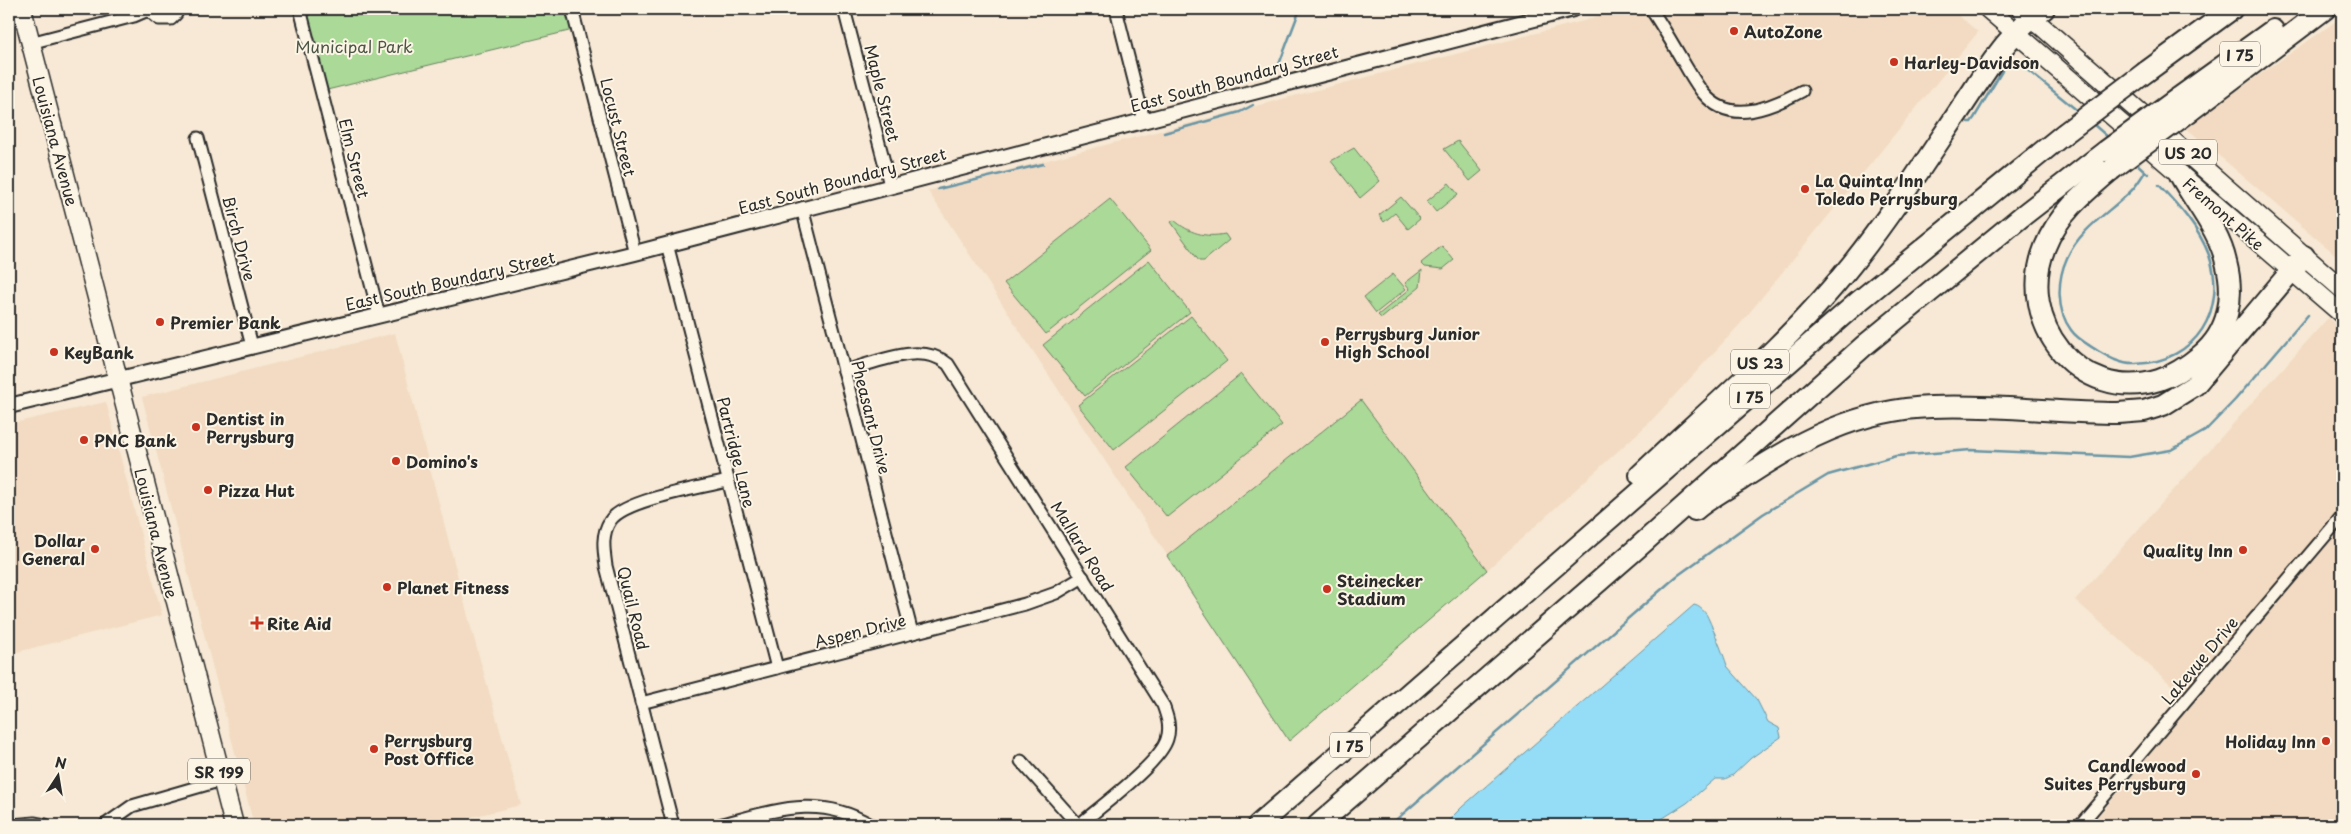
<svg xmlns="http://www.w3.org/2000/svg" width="2351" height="834" font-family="'Playpen Sans',sans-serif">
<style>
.built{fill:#f2dbc2}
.green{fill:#aad998;stroke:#6a8262}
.water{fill:#95dcf6;stroke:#6b95a5}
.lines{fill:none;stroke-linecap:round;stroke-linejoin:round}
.stream{stroke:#6b95a5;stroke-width:2.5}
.minor-casing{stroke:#2b2b2b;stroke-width:15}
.tertiary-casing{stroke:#2b2b2b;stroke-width:18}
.primary-casing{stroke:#2b2b2b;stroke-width:21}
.trunk-casing{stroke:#2b2b2b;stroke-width:21}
.motorway-casing{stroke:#2b2b2b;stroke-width:24}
.minor{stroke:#fcf5e5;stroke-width:11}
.tertiary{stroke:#fcf5e5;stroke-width:14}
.primary{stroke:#fcf5e5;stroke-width:18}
.trunk{stroke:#fcf5e5;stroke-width:18}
.motorway{stroke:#fcf5e5;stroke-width:20}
.motorway-bridge-casing{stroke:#2b2b2b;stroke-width:24;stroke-linecap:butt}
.motorway-bridge{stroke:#fcf5e5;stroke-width:20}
.poi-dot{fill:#c8321e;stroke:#fcf5e5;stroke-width:2}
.labels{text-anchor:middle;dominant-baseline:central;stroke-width:4;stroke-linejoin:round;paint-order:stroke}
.shield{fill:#fcf5e5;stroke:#6a6863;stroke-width:1}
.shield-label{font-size:15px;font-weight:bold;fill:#2b2b2b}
.poi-label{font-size:16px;font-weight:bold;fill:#2b2b2b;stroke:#fcf5e5;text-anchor:start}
.park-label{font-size:16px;fill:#4b5646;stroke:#fcf5e5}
.street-label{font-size:16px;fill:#2b2b2b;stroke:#fcf5e5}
</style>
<rect width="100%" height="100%" fill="#f7e9d5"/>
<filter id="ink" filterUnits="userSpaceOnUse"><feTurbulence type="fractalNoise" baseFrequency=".02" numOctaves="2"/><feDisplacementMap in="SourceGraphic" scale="10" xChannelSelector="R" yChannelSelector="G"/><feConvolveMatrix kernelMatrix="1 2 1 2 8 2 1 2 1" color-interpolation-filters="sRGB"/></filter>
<g filter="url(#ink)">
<g class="built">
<path d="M 1614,9 L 1951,9 L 1978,32 L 1741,323 L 1651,421 L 1487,570 L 1289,741 L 928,191 L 1514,39 L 1587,20 Z"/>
<path d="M 2342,17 L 2342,260 L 2185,127 Z"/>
<path d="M 2328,318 L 2342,330 L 2342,825 L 2095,825 L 2097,818 L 2192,703 L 2075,600 Z"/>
<path d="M 395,333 L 470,624 L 521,805 L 438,825 L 254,825 L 142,397 Z"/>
<path d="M 106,402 L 162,615 L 9,654 L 9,424 Z"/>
</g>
<g class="green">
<path d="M 306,9 L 568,9 L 573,30 L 327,90 Z"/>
<path d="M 1458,141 L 1482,171 L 1470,181 L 1444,149 Z"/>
<path d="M 1354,148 L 1380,181 L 1360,198 L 1331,161 Z"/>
<path d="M 1449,183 L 1458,194 L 1436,212 L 1427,201 Z"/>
<path d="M 1401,197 L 1420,219 L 1408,229 L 1395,213 L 1384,222 L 1379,215 Z"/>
<path d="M 1110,199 L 1151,250 L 1046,334 L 1004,283 Z"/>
<path d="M 1174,220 C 1189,233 1205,238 1225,234 L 1229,240 L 1204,261 L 1199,261 L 1171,222 Z"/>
<path d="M 1442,246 L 1454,260 L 1443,269 L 1425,267 L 1421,263 Z"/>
<path d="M 1149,260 L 1190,312 L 1085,396 L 1043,345 Z"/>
<path d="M 1422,270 L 1420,287 L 1382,318 L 1380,317 L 1378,315 L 1410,289 L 1405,283 Z"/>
<path d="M 1393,274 L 1406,289 L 1376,313 L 1364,297 Z"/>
<path d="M 1191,316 L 1227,361 L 1114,450 L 1078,405 Z"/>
<path d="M 1241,374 L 1282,425 L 1167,517 L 1126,467 Z"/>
<path d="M 1361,400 L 1487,570 L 1289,741 L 1167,556 Z"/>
</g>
<path class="water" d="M 1694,605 C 1699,606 1703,610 1706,614 C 1709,618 1727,663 1727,666 L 1757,700 L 1768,722 L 1779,728 L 1781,737 L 1751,758 L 1733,775 L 1725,779 L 1715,779 L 1687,803 L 1652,825 L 1444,825 L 1462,807 Z"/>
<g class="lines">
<g class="stream">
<path d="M 1278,67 L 1300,9"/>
<path d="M 1968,122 L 1971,122 L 1974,118 L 2005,66 L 2013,63 L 2025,68 L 2079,112"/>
<path d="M 2093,124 L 2109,138"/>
<path d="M 1164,133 L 1240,112 L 1253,105"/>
<path d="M 2135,162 L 2148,174"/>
<path d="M 2145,172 C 2140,179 2136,187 2129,193 C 2107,214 2080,229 2067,258 C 2057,280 2056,310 2071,330 C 2077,339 2089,345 2098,351 C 2110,358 2122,365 2136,364 C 2196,362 2228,310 2209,255 C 2199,228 2178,205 2159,185"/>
<path d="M 938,189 L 1043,164"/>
<path d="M 1390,825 L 1677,576 L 1763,514 L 1828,475 L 1896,456 L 1971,450 L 2129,457 L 2171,450 L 2205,431 L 2235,400 L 2308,315"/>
</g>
<g class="minor-casing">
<g id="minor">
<path d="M 300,9 L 379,315"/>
<path d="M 572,9 L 635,253"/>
<path d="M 844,9 L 890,185"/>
<path d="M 1116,9 L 1144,120"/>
<path d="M 1651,9 C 1663,27 1674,46 1685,65 C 1691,75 1697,86 1704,94 C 1731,126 1772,107 1802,91"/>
<path d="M 30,43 L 134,16 L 148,10 L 159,19 L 171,19 L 176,14 L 178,9"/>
<path d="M 198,138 L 252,346"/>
<path d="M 802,208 L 912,633"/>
<path d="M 667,244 L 777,668"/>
<path d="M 844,371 C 876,363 920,341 948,364 L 1163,705 C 1167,716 1171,727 1167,739 C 1160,763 1100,807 1079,825"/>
<path d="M 641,703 L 1025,604 L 1056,593 L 1083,577"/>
<path d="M 1021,761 L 1078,825"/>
<path d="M 12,825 L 34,823 L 45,825"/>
<path d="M 105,825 L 132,806 L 222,780"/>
<path d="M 673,825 L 606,566 C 604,551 601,535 610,521 C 623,500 702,487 728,481"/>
<path d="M 719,825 C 774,811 818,793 871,825"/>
<path d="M 2080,825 L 2342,516"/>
</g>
</g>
<g class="tertiary-casing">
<path id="tertiary" d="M 9,406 L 635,253 L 1573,9"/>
</g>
<g class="primary-casing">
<g id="primary">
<path d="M 22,9 L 234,825"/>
<path d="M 1988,9 L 2016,33"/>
<path d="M 2021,9 L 2031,17"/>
</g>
</g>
<g class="trunk-casing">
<g id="trunk">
<path d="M 2031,17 L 2342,289"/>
<path d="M 2016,33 L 2342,314"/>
</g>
</g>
<g class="motorway-casing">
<g id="motorway">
<path d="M 2146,72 L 2232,9"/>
<path d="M 2177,99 L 2273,30"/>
<path d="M 2190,111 L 2325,9"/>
<path d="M 2111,170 C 2085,192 2058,214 2045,247 C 2015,321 2079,405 2159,380 C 2175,375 2189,365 2201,355 C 2229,332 2235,296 2226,262 C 2219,230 2195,203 2180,175"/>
<path d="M 1640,475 C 1712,407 1790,342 1852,264 C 1891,215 1925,162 1960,110 C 1984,75 2008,31 2044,9"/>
<path d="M 1695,510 C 1708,499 1724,490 1739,481 C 1798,441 1859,409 1931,407 C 1994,404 2056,413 2118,413 L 2144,411 L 2163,405 L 2195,385 L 2304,256"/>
<path d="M 1258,825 L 1858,302 L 2064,134"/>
<path d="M 1318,825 L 1635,550 L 1865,345 L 2021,217 L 2106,151"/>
</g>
</g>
<use href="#minor" class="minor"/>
<use href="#tertiary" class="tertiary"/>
<use href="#primary" class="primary"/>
<use href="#trunk" class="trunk"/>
<use href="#motorway" class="motorway"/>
<g class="motorway-bridge-casing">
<g id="motorway-bridge">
<path d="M 2064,134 L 2146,72"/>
<path d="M 2106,151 L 2177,99"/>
<path d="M 2111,170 L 2190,111"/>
</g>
</g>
<use href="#motorway-bridge" class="motorway-bridge"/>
</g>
</g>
<g class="poi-dot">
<circle cx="1734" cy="31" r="5"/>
<circle cx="1894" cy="62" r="5"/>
<circle cx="1805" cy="189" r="5"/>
<circle cx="160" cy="322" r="5"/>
<circle cx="1325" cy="342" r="5"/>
<circle cx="54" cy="352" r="5"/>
<circle cx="196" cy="427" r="5"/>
<circle cx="84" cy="440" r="5"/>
<circle cx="396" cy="461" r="5"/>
<circle cx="208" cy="490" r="5"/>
<circle cx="95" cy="549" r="5"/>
<circle cx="2243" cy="550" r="5"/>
<circle cx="387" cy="587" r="5"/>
<circle cx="1327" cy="589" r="5"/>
<path d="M254.5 615.5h5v5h5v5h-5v5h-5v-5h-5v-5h5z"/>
<circle cx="2326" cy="741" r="5"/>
<circle cx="374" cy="749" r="5"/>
<circle cx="2196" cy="774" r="5"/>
</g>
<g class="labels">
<g class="shield">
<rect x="2220" y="41.5" width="40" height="25" rx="4"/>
<rect x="2159" y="139.5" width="58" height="25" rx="4"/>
<rect x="1731" y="349.5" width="58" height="25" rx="4"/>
<rect x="1730" y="383.5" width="40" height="25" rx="4"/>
<rect x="1330" y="732.5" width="40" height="25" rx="4"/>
<rect x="188" y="758.5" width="62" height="25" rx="4"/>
</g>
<g class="shield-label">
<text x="2240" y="54">I 75</text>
<text x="2188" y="152">US 20</text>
<text x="1760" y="362">US 23</text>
<text x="1750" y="396">I 75</text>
<text x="1350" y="745">I 75</text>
<text x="219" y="771">SR 199</text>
</g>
<g class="poi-label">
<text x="1744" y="31">AutoZone</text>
<text x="1904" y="62">Harley-Davidson</text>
<text x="1815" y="180">La Quinta Inn<tspan x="1815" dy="18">Toledo Perrysburg</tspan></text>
<text x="170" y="322">Premier Bank</text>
<text x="1335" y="333">Perrysburg Junior<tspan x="1335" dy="18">High School</tspan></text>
<text x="64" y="352">KeyBank</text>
<text x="206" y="418">Dentist in<tspan x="206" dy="18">Perrysburg</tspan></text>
<text x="94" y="440">PNC Bank</text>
<text x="406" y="461">Domino's</text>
<text x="218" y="490">Pizza Hut</text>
<text x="85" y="540" text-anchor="end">Dollar<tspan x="85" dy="18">General</tspan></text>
<text x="2233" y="550" text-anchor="end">Quality Inn</text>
<text x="1337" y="580">Steinecker<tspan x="1337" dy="18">Stadium</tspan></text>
<text x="397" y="587">Planet Fitness</text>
<text x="267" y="623">Rite Aid</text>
<text x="384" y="740">Perrysburg<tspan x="384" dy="18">Post Office</tspan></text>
<text x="2316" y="741" text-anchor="end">Holiday Inn</text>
<text x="2186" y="765" text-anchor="end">Candlewood<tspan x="2186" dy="18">Suites Perrysburg</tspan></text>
</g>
<g class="park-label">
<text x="354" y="46">Municipal Park</text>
</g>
<g class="street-label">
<text transform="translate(1234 78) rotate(-15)">East South Boundary Street</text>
<text transform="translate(883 93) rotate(76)">Maple Street</text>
<text transform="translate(619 127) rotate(76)">Locust Street</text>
<text transform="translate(56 141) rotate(75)">Louisiana Avenue</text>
<text transform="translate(355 158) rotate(76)">Elm Street</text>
<text transform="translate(842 180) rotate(-15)">East South Boundary Street</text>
<text transform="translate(2224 213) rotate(41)">Fremont Pike</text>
<text transform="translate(240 238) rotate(75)">Birch Drive</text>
<text transform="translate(450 280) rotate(-13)">East South Boundary Street</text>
<text transform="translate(872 417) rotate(76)">Pheasant Drive</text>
<text transform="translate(737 452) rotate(76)">Partridge Lane</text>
<text transform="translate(157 533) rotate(76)">Louisiana Avenue</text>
<text transform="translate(1083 546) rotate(58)">Mallard Road</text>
<text transform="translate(634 608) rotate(76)">Quail Road</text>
<text transform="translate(860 630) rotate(-14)">Aspen Drive</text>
<text transform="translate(2199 660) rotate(-50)">Lakevue Drive</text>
</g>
</g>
<rect width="2351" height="834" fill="none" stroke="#fcf5e5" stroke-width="30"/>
<rect x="15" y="15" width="2321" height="804" fill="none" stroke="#2b2b2b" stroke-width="2" filter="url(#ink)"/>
<g transform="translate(58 776) rotate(12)" stroke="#fcf5e5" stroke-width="4" paint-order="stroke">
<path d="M0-4L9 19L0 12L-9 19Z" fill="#2b2b2b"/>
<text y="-8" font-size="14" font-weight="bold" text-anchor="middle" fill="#2b2b2b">N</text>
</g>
</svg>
